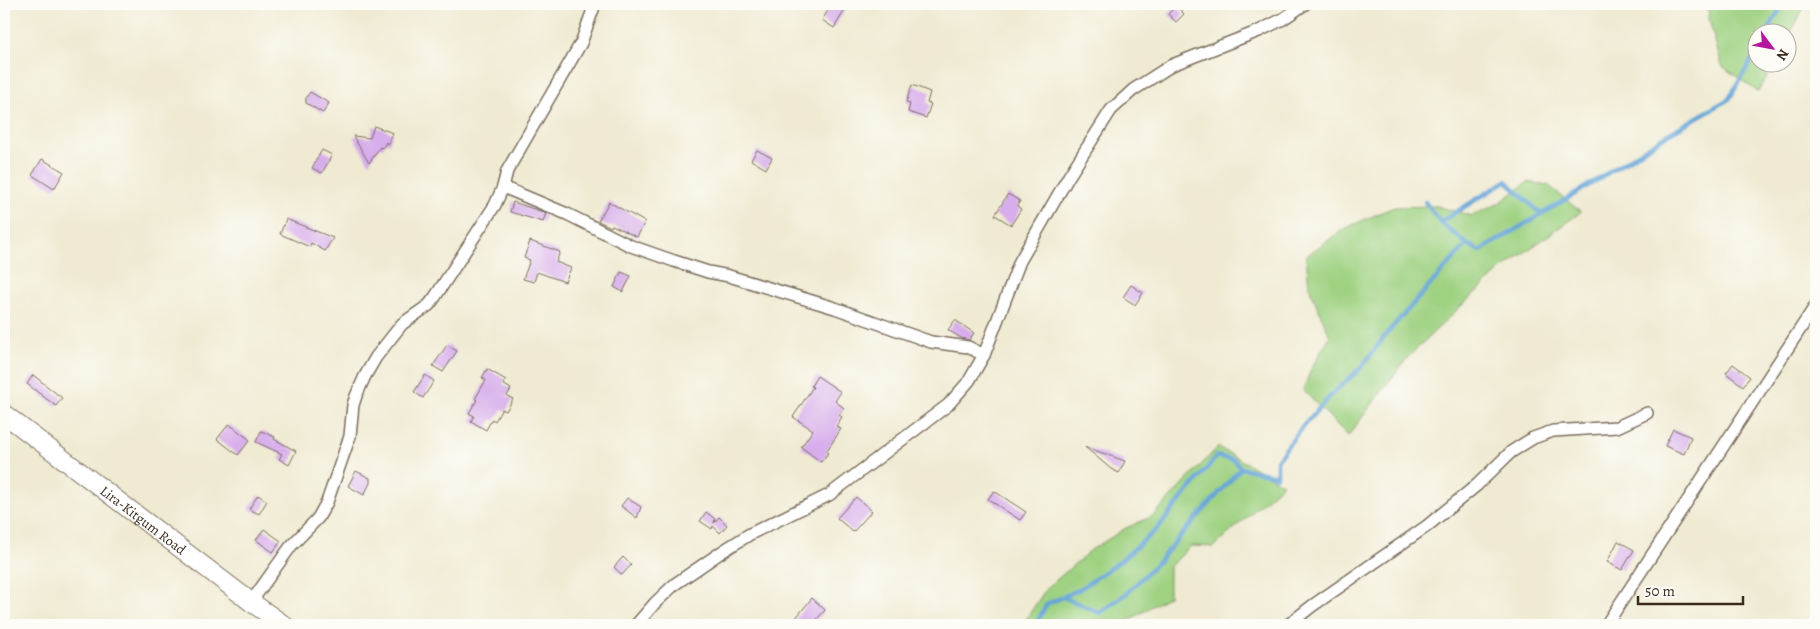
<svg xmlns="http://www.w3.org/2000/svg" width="1820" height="629" font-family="Alegreya,serif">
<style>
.green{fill:#9ed181;stroke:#6c7e50}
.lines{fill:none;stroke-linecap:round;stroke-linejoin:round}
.stream{stroke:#65a5d7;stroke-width:4.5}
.building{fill:#d7adeb}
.minor-casing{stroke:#7a6d5d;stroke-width:14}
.primary-casing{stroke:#7a6d5d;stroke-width:20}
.minor{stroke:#fff;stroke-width:11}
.primary{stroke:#fff;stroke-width:18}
.labels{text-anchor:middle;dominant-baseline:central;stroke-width:5;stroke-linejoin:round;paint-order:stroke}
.street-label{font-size:14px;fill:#3b2a1e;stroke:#fdfcf7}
</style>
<rect width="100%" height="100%" fill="#fdfcf7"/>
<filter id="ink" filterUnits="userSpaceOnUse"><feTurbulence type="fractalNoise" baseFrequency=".02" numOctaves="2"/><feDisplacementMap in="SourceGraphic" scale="10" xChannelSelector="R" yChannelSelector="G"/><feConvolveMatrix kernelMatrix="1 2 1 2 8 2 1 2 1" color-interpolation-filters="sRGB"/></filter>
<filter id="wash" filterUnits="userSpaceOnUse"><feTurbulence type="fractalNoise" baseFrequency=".0096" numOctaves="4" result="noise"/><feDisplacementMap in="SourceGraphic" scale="20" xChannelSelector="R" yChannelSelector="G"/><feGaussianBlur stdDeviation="1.12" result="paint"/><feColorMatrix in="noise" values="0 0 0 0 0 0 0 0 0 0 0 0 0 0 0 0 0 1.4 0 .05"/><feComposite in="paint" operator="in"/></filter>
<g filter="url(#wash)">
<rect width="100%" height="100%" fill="#efead1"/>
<g class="green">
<path d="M 1709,4 L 1806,4 L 1788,38 L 1788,32 L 1758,32 L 1758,62 L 1775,63 L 1758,92 L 1722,66 L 1709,19 Z"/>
<path d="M 1528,182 L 1548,185 L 1581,212 L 1503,268 L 1461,306 L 1408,357 L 1348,436 L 1303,390 L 1312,367 L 1330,336 L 1309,287 L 1306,256 L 1345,228 L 1394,207 L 1437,206 L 1471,216 L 1498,204 Z"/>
<path d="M 1218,447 L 1283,484 L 1214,547 L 1191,546 L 1169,567 L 1169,596 L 1121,625 L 1096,625 L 1068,622 L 1066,625 L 1022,625 L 1046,589 L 1091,550 L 1126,528 L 1153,516 Z"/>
</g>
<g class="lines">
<g class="stream">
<path d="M 1767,32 L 1783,4"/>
<path d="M 1425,202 L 1440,222 L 1467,244"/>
<path d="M 1440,222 L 1506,181 L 1541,214"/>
<path d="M 1063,597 L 1100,613 L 1127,593 L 1156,564 L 1241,468 L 1277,476 L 1277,460 L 1303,426 L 1334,392 L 1361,368 L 1387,333 L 1467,244 L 1480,251 L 1575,194 L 1668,134 L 1729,99 L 1758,49"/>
<path d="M 1035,625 L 1047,604 L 1080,589 L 1119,562 L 1157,529 L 1217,456 L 1234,460 L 1241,468"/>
</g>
</g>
<g id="blocks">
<g class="building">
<path d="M 832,4 L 836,4 L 845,10 L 834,28 L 822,20 Z"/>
<path d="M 1176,6 L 1184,14 L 1176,22 L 1168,14 Z"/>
<path d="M 912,85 L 930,92 L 927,103 L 931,104 L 926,118 L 908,112 L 910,104 L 906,102 Z"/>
<path d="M 310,92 L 329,103 L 323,113 L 306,103 L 306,98 Z"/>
<path d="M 374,126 L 393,133 L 389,144 L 386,142 L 383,148 L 380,147 L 369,163 L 353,136 L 370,138 Z"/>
<path d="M 322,150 L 332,155 L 322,173 L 312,168 Z"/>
<path d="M 757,150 L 772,158 L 766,169 L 751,160 Z"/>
<path d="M 42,159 L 64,172 L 54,189 L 32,175 Z"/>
<path d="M 1008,194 L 1020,201 L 1017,206 L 1021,209 L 1011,225 L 995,215 Z"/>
<path d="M 513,202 L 546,213 L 543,222 L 510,212 Z"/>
<path d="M 609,202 L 645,222 L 637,237 L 612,225 L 611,227 L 598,221 Z"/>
<path d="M 286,219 L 333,238 L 325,251 L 311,243 L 310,247 L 280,234 Z"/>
<path d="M 530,241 L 560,252 L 556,262 L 571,268 L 565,282 L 537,272 L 534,282 L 523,279 L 530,260 L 524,258 Z"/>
<path d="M 621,272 L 631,276 L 623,292 L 614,287 Z"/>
<path d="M 1131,285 L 1143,293 L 1135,305 L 1123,297 Z"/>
<path d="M 955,320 L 974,333 L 969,340 L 961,338 L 948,330 Z"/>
<path d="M 447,345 L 457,351 L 443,372 L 433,366 Z"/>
<path d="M 1733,364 L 1750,377 L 1743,386 L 1726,373 Z"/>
<path d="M 487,369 L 506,380 L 503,384 L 511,389 L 507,396 L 513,399 L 506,411 L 502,409 L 495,421 L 492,419 L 486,430 L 471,421 L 474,416 L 469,413 L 477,400 L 475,399 L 486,380 L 482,378 Z"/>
<path d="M 33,375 L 62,398 L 56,406 L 27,384 Z"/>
<path d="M 425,375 L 434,381 L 423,398 L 414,392 Z"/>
<path d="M 817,376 L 841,392 L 835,401 L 844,408 L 839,415 L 842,417 L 836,426 L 841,429 L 826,452 L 828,453 L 821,462 L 801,447 L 813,430 L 793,417 L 813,387 L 811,386 Z"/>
<path d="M 229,424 L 250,440 L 238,455 L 217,439 Z"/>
<path d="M 1673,429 L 1691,437 L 1684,454 L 1665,446 Z"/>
<path d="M 261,431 L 275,437 L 274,439 L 296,451 L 289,465 L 279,459 L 282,454 L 256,442 Z"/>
<path d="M 1085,447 L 1125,461 L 1119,473 L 1111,469 Z"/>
<path d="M 356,471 L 370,478 L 370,483 L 364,495 L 348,486 Z"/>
<path d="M 994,491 L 1026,512 L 1020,520 L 988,499 Z"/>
<path d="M 258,495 L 267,501 L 259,514 L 249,509 Z"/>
<path d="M 856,497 L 872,511 L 853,532 L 837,518 Z"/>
<path d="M 627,498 L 641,507 L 637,518 L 621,506 Z"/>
<path d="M 706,512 L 715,519 L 714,523 L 719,517 L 727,525 L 720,533 L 713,526 L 712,529 L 700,521 Z"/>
<path d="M 264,529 L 281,541 L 273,552 L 256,540 Z"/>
<path d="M 1618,541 L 1634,550 L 1622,570 L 1607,562 Z"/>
<path d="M 623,557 L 631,565 L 622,575 L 614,567 Z"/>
<path d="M 812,598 L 825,610 L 812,625 L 802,625 L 795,619 Z"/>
</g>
</g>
</g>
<g filter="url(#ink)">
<use href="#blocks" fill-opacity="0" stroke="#7a6d5d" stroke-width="1"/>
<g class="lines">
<g class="minor-casing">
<g id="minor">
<path d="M 503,187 L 567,214 L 631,246 L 674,261 L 708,272 L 729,276 L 835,308 L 931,342 L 968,347 L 984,355"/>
<path d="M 251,602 L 291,546 L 318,518 L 327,502 L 350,436 L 353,405 L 356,396 L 365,376 L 376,357 L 402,324 L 429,305 L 435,297 L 495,205 L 503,187 L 507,171 L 581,43 L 595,4"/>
<path d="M 636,625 L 655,603 L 675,584 L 723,551 L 750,534 L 829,495 L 948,405 L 969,381 L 984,355 L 1020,261 L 1069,176 L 1111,110 L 1133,90 L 1172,65 L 1259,31 L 1283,19 L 1305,4"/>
<path d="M 1288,625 L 1312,606 L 1427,526 L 1477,485 L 1511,452 L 1533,438 L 1553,431 L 1617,427 L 1647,413"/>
<path d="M 1606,625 L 1816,305"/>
</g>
</g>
<g class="primary-casing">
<g id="primary">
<path id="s1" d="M 4,414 L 251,602 L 284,625"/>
</g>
</g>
<use href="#minor" class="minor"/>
<use href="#primary" class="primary"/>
</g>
</g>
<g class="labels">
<g class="street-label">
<text stroke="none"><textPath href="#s1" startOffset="175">Lira-Kitgum Road</textPath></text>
</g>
</g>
<rect width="1820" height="629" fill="none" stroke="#fdfcf7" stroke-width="20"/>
<g transform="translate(1772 48) rotate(122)"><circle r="24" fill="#fdfcf7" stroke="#afa8a0"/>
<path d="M0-4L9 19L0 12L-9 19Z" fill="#b5179e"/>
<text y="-8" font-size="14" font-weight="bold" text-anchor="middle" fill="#3b2a1e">N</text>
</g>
<path d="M1638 596v8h105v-8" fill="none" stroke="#3b2a1e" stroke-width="2.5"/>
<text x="1645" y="596" font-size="15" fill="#3b2a1e" stroke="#fdfcf7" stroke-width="4" paint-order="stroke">50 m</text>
</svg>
